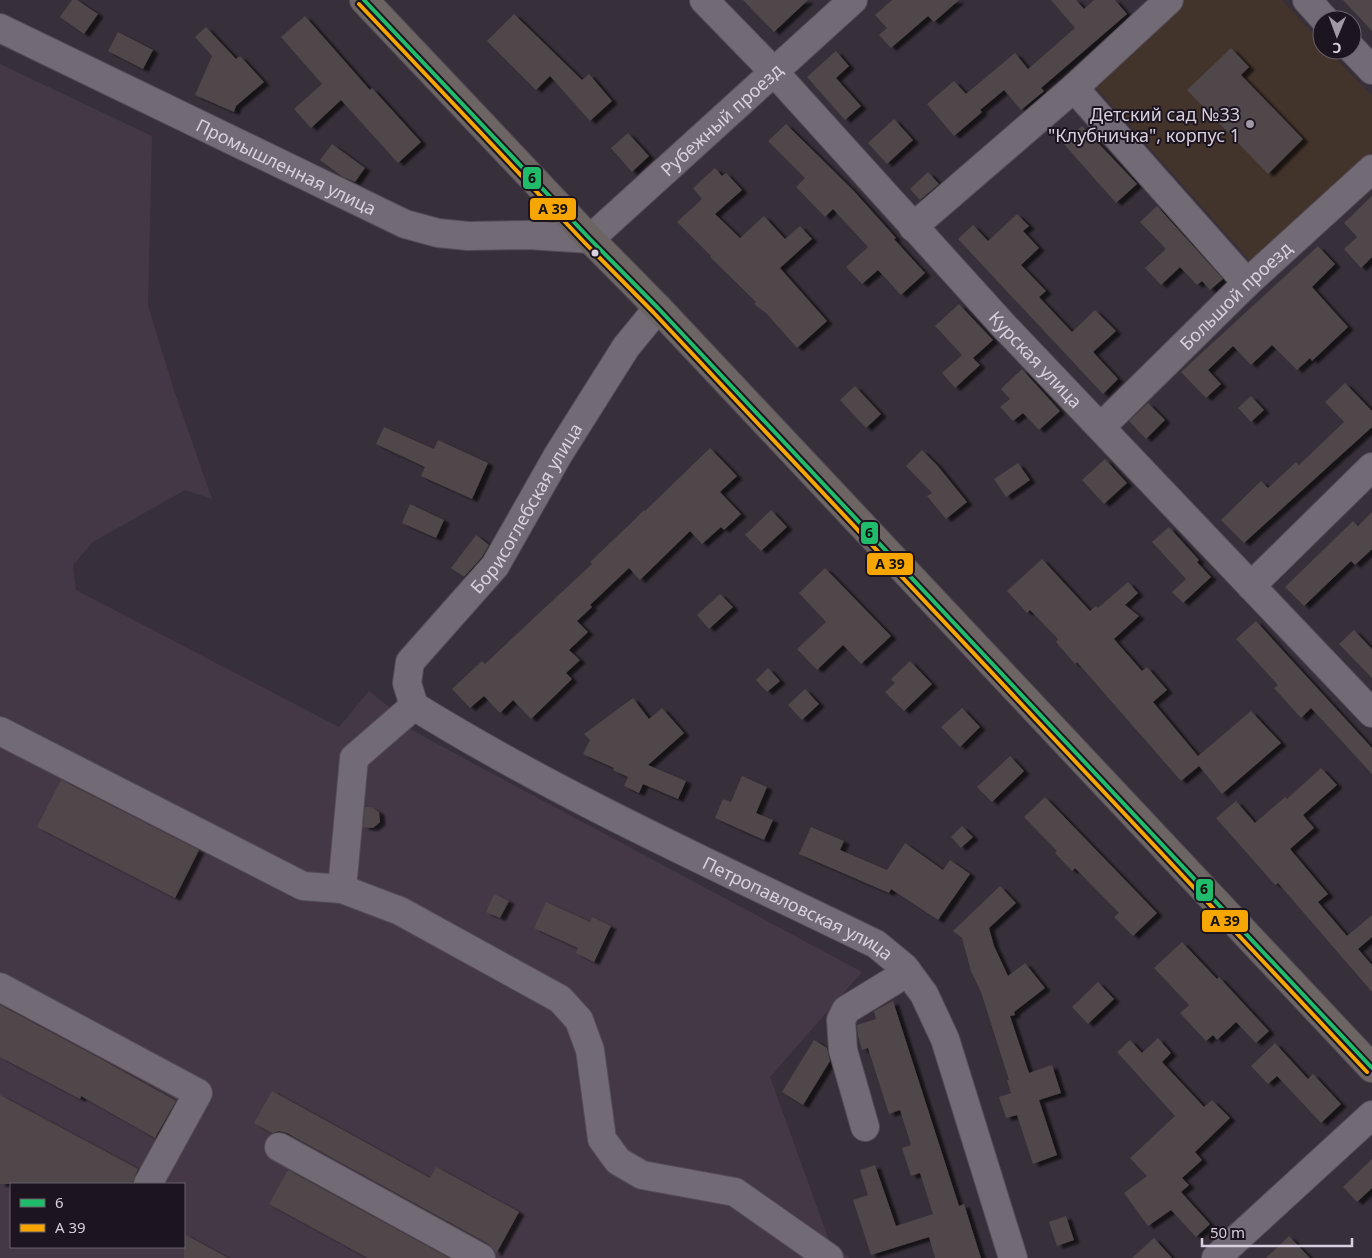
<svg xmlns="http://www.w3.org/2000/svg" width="1372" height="1258" font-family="'Noto Sans',sans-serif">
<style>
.industrial{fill:#443846;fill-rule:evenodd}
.education{fill:#42332b}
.building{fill:#4f4748;filter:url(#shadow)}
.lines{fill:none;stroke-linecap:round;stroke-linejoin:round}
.minor-casing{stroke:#534c57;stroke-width:30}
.major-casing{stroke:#534c57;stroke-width:30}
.minor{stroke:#726b75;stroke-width:28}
.major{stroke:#6d6564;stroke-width:28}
.bus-1-casing{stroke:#1c151f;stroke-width:8}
.bus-2-casing{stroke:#1c151f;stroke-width:8}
.bus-1{stroke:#20bc6c;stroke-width:4}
.bus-2{stroke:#f7a600;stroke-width:4}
.poi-dot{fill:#a098a5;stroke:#1c151f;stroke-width:2}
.bus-dot{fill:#d8d0de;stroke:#1c151f;stroke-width:2}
.labels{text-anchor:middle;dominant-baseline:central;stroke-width:4;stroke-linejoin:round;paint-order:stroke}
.poi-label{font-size:18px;fill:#d8d0de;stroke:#1c151f;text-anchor:end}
.street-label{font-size:18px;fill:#d8d0de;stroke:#1c151f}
.line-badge{stroke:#1c151f;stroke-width:2}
.pale-badge-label{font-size:14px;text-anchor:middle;font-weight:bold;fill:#111}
</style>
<defs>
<filter id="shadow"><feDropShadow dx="5.5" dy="3" stdDeviation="1" flood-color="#0009"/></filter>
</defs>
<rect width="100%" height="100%" fill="#372f3a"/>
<path class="industrial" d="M 0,64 L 152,136 L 148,306 L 174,390 L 212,499 L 185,490 L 93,542 L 73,565 L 76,590 L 339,727 L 369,691 L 388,706 L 397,721 L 430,740 L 862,972 L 770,1077 L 830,1243 L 850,1258 L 0,1258 ZM 11,1184 L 184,1184 L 184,1247 L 11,1247 Z"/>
<path class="education" d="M 1180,0 L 1282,0 L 1322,43 L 1322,50 L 1328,50 L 1372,96 L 1372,152 L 1251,262 L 1091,82 Z"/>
<g class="building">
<path d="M 72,0 L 77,0 L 98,14 L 84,34 L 60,17 Z"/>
<path d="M 743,0 L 808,0 L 774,32 Z"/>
<path d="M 892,0 L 959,0 L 934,22 L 928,16 L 891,48 L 879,35 L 887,28 L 875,15 Z"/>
<path d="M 1051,0 L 1076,0 L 1084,9 L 1094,0 L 1115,0 L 1127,14 L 1041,88 L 1044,91 L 1021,110 L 1004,90 L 980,110 L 982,112 L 954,136 L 927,104 L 954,81 L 966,94 L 1015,53 L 1028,69 L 1075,28 Z"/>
<path d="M 1343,0 L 1372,0 L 1372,31 Z"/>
<path d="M 514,14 L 582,80 L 589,74 L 612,101 L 590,121 L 550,76 L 536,90 L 487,41 Z"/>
<path d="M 305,16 L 370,90 L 372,88 L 421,142 L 398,163 L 341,100 L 311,128 L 294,109 L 322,84 L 281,37 Z"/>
<path d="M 206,27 L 236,59 L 240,56 L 264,82 L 236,106 L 234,112 L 195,95 L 212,56 L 195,37 Z"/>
<path d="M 118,32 L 153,50 L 143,69 L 108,51 Z"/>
<path d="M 1231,48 L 1249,67 L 1241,75 L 1303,139 L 1268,174 L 1187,90 Z"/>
<path d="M 836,51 L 849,66 L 836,78 L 861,106 L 845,120 L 807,77 Z"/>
<path d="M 894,119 L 913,140 L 887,164 L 868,143 Z"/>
<path d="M 786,124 L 853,190 L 896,238 L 894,239 L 925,273 L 901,295 L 878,270 L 862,284 L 846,267 L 868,247 L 833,209 L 825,217 L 796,187 L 805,178 L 768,141 Z"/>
<path d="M 1082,126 L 1137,184 L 1116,203 L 1063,143 Z"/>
<path d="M 628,133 L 649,156 L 632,172 L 611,148 Z"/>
<path d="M 332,144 L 365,168 L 355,182 L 343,177 L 320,160 Z"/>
<path d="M 715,168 L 722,176 L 726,173 L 742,190 L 715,214 L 740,238 L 764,216 L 785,239 L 800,226 L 812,239 L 780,268 L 827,321 L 797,348 L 767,314 L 754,304 L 756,302 L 710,257 L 711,256 L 677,222 L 702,199 L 693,188 Z"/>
<path d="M 928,172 L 939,184 L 920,200 L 910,189 Z"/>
<path d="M 1372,196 L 1372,257 L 1361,268 L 1344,249 L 1357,237 L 1344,223 Z"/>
<path d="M 1157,206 L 1223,279 L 1210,290 L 1202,281 L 1197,285 L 1180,267 L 1161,285 L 1145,268 L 1166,249 L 1140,222 Z"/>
<path d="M 1017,214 L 1029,226 L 1023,231 L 1039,248 L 1021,265 L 1046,291 L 1039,297 L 1072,332 L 1095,310 L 1116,331 L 1093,352 L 1118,379 L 1103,394 L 958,239 L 973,225 L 988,241 Z"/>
<path d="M 1318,246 L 1335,264 L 1312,287 L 1348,327 L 1312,361 L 1310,358 L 1297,370 L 1272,345 L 1251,365 L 1233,346 L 1208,370 L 1221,384 L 1206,398 L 1181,372 Z"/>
<path d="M 959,304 L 993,340 L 973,358 L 980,365 L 955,388 L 942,373 L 962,355 L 935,326 Z"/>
<path d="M 1022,369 L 1060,411 L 1039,430 L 1023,413 L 1013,421 L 1000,407 L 1010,399 L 1001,389 Z"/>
<path d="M 1345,383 L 1372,411 L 1372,427 L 1244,543 L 1221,520 L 1261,481 L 1268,488 L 1296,462 L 1299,465 L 1344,422 L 1325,402 Z"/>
<path d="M 855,386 L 881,414 L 866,428 L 840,400 Z"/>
<path d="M 1251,396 L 1264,410 L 1251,422 L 1238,408 Z"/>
<path d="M 1148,403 L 1165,420 L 1146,439 L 1129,421 Z"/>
<path d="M 384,427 L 434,449 L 438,440 L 488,463 L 472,499 L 421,476 L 425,467 L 376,444 Z"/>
<path d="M 710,448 L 737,476 L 720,492 L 741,514 L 724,530 L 721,527 L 702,544 L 690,531 L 640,580 L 629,568 L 590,605 L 592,607 L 577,621 L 588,632 L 569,650 L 580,660 L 566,673 L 572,679 L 531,719 L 513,700 L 500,713 L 484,696 L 470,708 L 452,689 L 482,661 L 485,664 L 536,616 L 592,564 L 590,562 L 631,523 L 644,510 L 645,511 Z"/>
<path d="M 922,450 L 937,465 L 967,502 L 946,519 L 927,496 L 932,493 L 906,466 Z"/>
<path d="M 1105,459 L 1127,483 L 1104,504 L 1082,480 Z"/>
<path d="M 1018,463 L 1030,480 L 1006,497 L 994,479 Z"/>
<path d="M 410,504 L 444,520 L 436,538 L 402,523 Z"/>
<path d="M 771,510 L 787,527 L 761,551 L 745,535 Z"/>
<path d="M 1372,512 L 1372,549 L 1355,565 L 1351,561 L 1304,606 L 1285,587 L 1353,521 L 1358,526 Z"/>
<path d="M 1169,527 L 1199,560 L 1197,562 L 1211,577 L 1183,603 L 1172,592 L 1186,579 L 1152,542 Z"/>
<path d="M 476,535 L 489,545 L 482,557 L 464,577 L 451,568 Z"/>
<path d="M 1042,559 L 1090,611 L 1096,606 L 1098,608 L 1128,582 L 1138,593 L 1125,605 L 1139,616 L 1114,639 L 1142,671 L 1147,667 L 1167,690 L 1153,702 L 1198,756 L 1251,711 L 1281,743 L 1222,794 L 1199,766 L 1181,781 L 1077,662 L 1075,664 L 1056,642 L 1058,639 L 1030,610 L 1027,613 L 1007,591 Z"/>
<path d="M 825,568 L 891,636 L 861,664 L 843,645 L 817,670 L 797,649 L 826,622 L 799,593 Z"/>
<path d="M 720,594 L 733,607 L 709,629 L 697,615 Z"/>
<path d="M 1256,621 L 1372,748 L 1372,774 L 1311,708 L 1301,718 L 1274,688 L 1278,685 L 1236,639 Z"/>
<path d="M 1354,630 L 1372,649 L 1372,678 L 1339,644 Z"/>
<path d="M 910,661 L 932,684 L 904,711 L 885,692 L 895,683 L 891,679 Z"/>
<path d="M 768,668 L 780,681 L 767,692 L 756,680 Z"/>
<path d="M 805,689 L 819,704 L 802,720 L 788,705 Z"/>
<path d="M 633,698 L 649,719 L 662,708 L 684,733 L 648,765 L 686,781 L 678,799 L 643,784 L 639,793 L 624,786 L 628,777 L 613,770 L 614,768 L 583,754 L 590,740 L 584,734 Z"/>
<path d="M 962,708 L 980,727 L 960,747 L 941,727 Z"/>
<path d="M 1010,756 L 1024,771 L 992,802 L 977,787 Z"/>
<path d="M 1321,768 L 1337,785 L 1303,815 L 1314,828 L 1290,849 L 1328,894 L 1318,902 L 1347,936 L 1372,915 L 1372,937 L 1358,949 L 1372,965 L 1372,992 L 1278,883 L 1275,885 L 1216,818 L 1236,801 L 1255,823 L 1285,797 L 1287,799 Z"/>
<path d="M 742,776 L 767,787 L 756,813 L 773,820 L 764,840 L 715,818 L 723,799 L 731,802 Z"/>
<path d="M 61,780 L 199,850 L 175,898 L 37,827 Z"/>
<path d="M 1045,797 L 1157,913 L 1133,936 L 1114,917 L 1119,913 L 1075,868 L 1072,871 L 1055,853 L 1057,851 L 1024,817 Z"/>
<path d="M 365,807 L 371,807 L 379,812 L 380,822 L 373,828 L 363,827 Z"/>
<path d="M 962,826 L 973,837 L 961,848 L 951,837 Z"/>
<path d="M 811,827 L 844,841 L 840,850 L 887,870 L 905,843 L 943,870 L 950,860 L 970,874 L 938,920 L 891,889 L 889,893 L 799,854 Z"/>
<path d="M 1000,886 L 1016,903 L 989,928 L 994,946 L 1008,976 L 1025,963 L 1045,988 L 1014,1012 L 1015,1015 L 1010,1016 L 1029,1073 L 1052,1065 L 1061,1093 L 1039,1100 L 1057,1155 L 1033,1164 L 1017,1115 L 1006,1118 L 999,1097 L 1011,1093 L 1007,1080 L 1009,1080 L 981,992 L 971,971 L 962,938 L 953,931 Z"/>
<path d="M 494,894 L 509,901 L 500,918 L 486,912 Z"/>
<path d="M 546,902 L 590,922 L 592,917 L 611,926 L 594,962 L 576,953 L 578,948 L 534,928 Z"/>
<path d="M 1182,942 L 1217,979 L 1219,977 L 1269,1031 L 1256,1043 L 1236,1022 L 1217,1040 L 1213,1035 L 1206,1041 L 1180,1013 L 1189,1005 L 1154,968 Z"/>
<path d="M 1098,982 L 1114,999 L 1088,1024 L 1072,1007 Z"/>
<path d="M 893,1001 L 959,1206 L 964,1204 L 981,1258 L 935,1258 L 929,1237 L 871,1255 L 853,1200 L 868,1195 L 860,1170 L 875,1165 L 896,1226 L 933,1214 L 920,1173 L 911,1176 L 902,1148 L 911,1145 L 900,1110 L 889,1114 L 868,1048 L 862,1050 L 858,1036 L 857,1025 L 876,1019 L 874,1011 Z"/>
<path d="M 0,1005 L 101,1059 L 176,1101 L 155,1138 L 81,1096 L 80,1099 L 0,1057 Z"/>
<path d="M 1158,1038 L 1171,1053 L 1162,1062 L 1204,1107 L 1212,1100 L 1230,1118 L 1195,1152 L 1202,1160 L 1182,1178 L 1189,1185 L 1181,1192 L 1210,1224 L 1196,1237 L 1171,1210 L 1148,1226 L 1124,1193 L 1147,1176 L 1130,1158 L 1175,1116 L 1117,1052 L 1130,1040 L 1142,1053 Z"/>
<path d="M 814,1040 L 827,1048 L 830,1061 L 803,1105 L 782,1092 Z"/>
<path d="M 1275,1043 L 1308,1079 L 1313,1074 L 1341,1104 L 1321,1123 L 1277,1076 L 1268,1084 L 1251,1066 Z"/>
<path d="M 272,1091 L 430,1178 L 436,1167 L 519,1212 L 496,1254 L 494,1250 L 489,1244 L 287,1133 L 279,1131 L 272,1133 L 254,1123 Z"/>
<path d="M 0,1095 L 138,1169 L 132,1184 L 0,1184 Z"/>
<path d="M 1372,1159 L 1372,1188 L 1357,1202 L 1343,1187 Z"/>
<path d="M 288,1170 L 449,1258 L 368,1258 L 269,1204 Z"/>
<path d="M 1066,1216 L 1074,1240 L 1057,1246 L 1049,1222 Z"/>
<path d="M 184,1234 L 228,1258 L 184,1258 Z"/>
<path d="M 1289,1236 L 1310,1258 L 1266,1258 Z"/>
<path d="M 1154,1238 L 1172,1258 L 1132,1258 Z"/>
</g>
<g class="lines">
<g class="minor-casing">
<g id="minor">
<path id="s1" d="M 704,0 L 775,73 L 1003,325 L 1372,713"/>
<path d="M 1307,0 L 1325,20"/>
<path id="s2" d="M 0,28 L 405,224 L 438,233 L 468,236 L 529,235 L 590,239 L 853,0"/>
<path d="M 1352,49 L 1372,70"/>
<path d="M 1074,88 L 1247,283"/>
<path d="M 913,227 L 1074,88 L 1169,0"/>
<path id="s3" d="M 1101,427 L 1247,283 L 1372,169"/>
<path d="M 1251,586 L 1372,467"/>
<path d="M 414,706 L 354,758 L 342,889 L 400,911 L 560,999 L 579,1020 L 590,1050 L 602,1139 L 618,1161 L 642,1175 L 735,1192 L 829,1258"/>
<path id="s4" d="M 414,706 C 561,797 720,868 876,944 L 904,967 L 924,994 L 945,1039 L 1013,1258"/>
<path id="s5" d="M 414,706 L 407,683 L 410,662 L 495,566 L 558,455 L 626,347 L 658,308"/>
<path d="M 0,731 L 303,886 L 342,889"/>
<path d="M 0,987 L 198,1093 L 148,1184"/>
<path d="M 865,1127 L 843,1050 L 841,1020 L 846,1010 L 908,972"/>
<path d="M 279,1147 L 481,1258"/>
<path d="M 1216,1258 L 1372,1115"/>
</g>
</g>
<g class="major-casing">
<path id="major" d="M 364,0 L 590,239 L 658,308 L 1372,1068"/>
</g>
<use href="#minor" class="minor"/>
<use href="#major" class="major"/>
<g class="bus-1-casing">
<path id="bus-1" d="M 364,0 L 590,239 L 658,308 L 1372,1068"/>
</g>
<g class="bus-2-casing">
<path id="bus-2" d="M 359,4 L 585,243 L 653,312 L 1367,1072"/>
</g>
<use href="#bus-1" class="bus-1"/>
<use href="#bus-2" class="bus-2"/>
</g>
<circle class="poi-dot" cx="1250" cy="124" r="5"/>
<circle class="bus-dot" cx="595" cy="253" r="4.5"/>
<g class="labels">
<g class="poi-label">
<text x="1240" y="114">Детский сад №33<tspan x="1240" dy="21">"Клубничка", корпус 1</tspan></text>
</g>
<g class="street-label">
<text stroke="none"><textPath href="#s2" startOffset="814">Рубежный проезд</textPath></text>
<text stroke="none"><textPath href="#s2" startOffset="318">Промышленная улица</textPath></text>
<text stroke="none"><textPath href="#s3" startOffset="188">Большой проезд</textPath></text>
<text stroke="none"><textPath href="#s1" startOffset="489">Курская улица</textPath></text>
<text stroke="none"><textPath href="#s5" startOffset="239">Борисоглебская улица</textPath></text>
<text stroke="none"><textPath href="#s4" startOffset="434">Петропавловская улица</textPath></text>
</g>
</g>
<g class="line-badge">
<rect x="522" y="166" width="20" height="24" rx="5" fill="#20bc6c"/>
<rect x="529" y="197" width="48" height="24" rx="5" fill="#f7a600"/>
<rect x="860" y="521" width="19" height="24" rx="5" fill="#20bc6c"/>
<rect x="866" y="552" width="48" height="24" rx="5" fill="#f7a600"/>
<rect x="1195" y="878" width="19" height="24" rx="5" fill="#20bc6c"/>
<rect x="1201" y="909" width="48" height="24" rx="5" fill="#f7a600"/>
</g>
<g class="pale-badge-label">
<text x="532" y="183">6</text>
<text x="553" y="214">А 39</text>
<text x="869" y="538">6</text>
<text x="890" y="569">А 39</text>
<text x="1204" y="894">6</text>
<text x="1225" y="926">А 39</text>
</g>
<rect x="10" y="1183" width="175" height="65" fill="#1c151f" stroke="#67606b"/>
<rect x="20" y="1199" width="25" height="8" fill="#20bc6c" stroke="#67606b"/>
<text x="55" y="1208" font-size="15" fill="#d8d0de">6</text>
<rect x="20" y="1224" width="25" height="8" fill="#f7a600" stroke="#67606b"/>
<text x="55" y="1233" font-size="15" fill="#d8d0de">А 39</text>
<g transform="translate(1337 35) rotate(181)"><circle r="24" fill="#1c151f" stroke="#67606b"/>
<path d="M0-4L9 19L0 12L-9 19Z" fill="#a098a5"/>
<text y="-8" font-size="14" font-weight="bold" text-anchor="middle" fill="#d8d0de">С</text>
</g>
<path d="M1202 1238v8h150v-8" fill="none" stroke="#d8d0de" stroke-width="2.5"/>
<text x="1210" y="1238" font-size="15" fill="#d8d0de" stroke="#1c151f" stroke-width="4" paint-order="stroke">50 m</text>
</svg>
